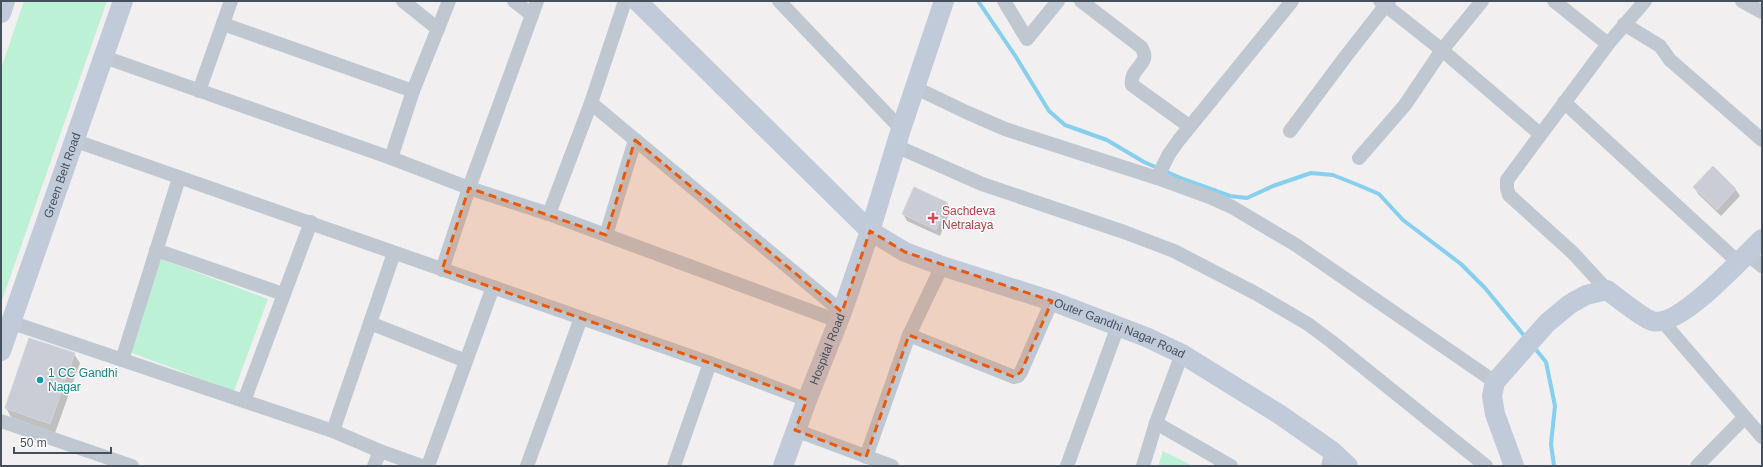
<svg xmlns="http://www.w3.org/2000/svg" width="1763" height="467" font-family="Helvetica,sans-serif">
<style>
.green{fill:#bcf1d5}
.shadow{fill:#0003}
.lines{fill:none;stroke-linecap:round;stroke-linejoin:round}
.stream{stroke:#87cfef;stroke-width:4}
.building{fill:#cacdd5;stroke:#d3d4db}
.street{stroke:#bfc8d1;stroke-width:14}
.secondary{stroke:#c1cad8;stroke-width:20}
.marked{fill:#e8590c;fill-opacity:0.2;stroke:#e8590c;stroke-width:3;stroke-dasharray:8 5;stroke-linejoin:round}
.health-dot{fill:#e0444e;stroke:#fff;stroke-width:1.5}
.culture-dot{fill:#0f9aa8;stroke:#fff;stroke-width:1.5}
.labels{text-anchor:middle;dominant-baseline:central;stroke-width:3;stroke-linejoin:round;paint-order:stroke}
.street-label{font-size:12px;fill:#46505d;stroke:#fff}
.health-label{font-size:12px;fill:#be3a42;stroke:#fff;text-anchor:start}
.culture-label{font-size:12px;fill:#0d838f;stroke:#fff;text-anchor:start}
</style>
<rect width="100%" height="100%" fill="#f1efef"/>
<g class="green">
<path d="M 24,1 L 107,1 L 1,303 L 1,69 Z"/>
<path d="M 161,259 L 268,299 L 234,391 L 127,351 Z"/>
<path d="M 1163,451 L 1193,466 L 1158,466 Z"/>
</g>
<g class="shadow">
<path d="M 1713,168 L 1736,190 L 1740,196 L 1721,216 L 1698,194 L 1694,187 Z"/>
<path d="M 947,204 L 951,210 L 940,236 L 907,221 L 903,214 Z"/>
<path d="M 74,354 L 80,363 L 55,433 L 11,417 L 6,408 Z"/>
</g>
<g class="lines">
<g class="stream">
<path d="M 978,1 L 1016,57 L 1049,111 L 1065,125 L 1107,140 L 1144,162 L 1183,179 L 1230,196 L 1247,198 L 1273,186 L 1311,173 L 1333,175 L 1358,185 L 1379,194 L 1403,220 L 1461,264 L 1485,288 L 1526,338"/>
<path d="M 1533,346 L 1546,362 L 1555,406 L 1551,444 L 1554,466"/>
</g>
</g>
<g class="building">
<path d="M 1713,166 L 1736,189 L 1717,210 L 1693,187 Z"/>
<path d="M 914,187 L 948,203 L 936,230 L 902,214 Z"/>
<path d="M 29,338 L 75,353 L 50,424 L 5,408 Z"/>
</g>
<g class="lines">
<g class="street">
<path d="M 403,1 L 438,29"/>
<path d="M 514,1 L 532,15 L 537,1"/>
<path d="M 779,1 L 901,129"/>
<path d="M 1004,1 L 1027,39 L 1058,1"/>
<path d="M 1081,1 L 1141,47 C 1153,64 1129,67 1132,85 L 1189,126"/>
<path d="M 1380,1 L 1442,50 L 1540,134"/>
<path d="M 1554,1 L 1608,44"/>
<path d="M 1742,1 L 1762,12"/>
<path d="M 223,24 L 413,91 L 449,1"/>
<path d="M 1624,24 L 1660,46 L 1670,60 L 1762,140"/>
<path d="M 104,57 L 391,158 L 469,188 L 549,214 L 838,321"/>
<path d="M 916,88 L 966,112 L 1005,129 L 1157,178 L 1212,198 L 1232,207 L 1296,245 L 1495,382"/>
<path d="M 199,91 L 231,1"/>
<path d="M 1564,102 L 1738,262"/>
<path d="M 591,103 L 625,1"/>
<path d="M 1290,131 L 1346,56 L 1389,1"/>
<path d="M 73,140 L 710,363 L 807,400"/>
<path d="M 896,146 L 982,184 L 1124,232 L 1174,251 L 1255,293 L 1308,324 L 1332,342 L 1486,466"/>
<path d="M 391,158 L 413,91"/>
<path d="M 1359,158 L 1405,105 L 1442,50 L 1482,1"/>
<path d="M 1157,178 L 1169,154 L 1179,140 L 1292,1"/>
<path d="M 549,214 L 591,103 L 842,312"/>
<path d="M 606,235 L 635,140"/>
<path d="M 156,250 L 283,294"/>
<path d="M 1747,254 L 1762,266"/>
<path d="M 442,270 L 469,188 L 532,15"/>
<path d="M 1607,290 L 1573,253 L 1509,195 L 1507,188 L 1507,180 L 1608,44 L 1645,1"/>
<path d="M 10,322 L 333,431 L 380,451 L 422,466"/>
<path d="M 1663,322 L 1762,437"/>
<path d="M 370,323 L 466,361"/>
<path d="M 909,335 L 1014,377 L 1018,376 L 1021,372 L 1052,301"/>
<path d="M 122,360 L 179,178"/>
<path d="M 244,401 L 311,222"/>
<path d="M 1,421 L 132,466"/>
<path d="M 1156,423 L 1231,466"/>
<path d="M 795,430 L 892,466"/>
<path d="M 333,431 L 394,253"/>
<path d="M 866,457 L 909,335 L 942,266"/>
<path d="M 374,466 L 380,451"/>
<path d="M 428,466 L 493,287"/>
<path d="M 527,466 L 581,318"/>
<path d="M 674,466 L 710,363"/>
<path d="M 1067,466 L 1118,326"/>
<path d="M 1143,466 L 1156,423 L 1182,354"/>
<path d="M 1328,466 L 1332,451"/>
<path d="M 1697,466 L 1744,418"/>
</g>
<g class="secondary">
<path id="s1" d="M 637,1 L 870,231 L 905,252 L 942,266 L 1052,301 L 1146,337 L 1182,354 L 1279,414 L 1332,451 L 1348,466"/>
<path d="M 1,13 L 5,1"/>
<path id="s2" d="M 1,351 L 123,1"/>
<path id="s3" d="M 783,466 L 807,400 L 842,312 L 870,231 L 901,129 L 944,1"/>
<path d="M 1514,466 L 1495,414 L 1492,396 L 1495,382 L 1547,323 L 1570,304 L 1586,295 L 1607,290 C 1617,297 1642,318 1652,321 C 1679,329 1742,258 1762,239"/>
</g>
</g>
<path class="marked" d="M 635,140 L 842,312 L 870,231 L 905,252 L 1052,301 L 1021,372 L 1014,377 L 909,335 L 866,457 L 795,430 L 807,400 L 710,363 L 442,270 L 469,188 L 606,235 Z"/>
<path class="health-dot" d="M931 212h4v4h4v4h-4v4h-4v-4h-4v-4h4z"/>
<circle class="culture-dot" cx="40" cy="380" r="4"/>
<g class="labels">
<g class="street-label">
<text stroke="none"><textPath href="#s2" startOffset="186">Green Belt Road</textPath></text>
<text stroke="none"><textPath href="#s1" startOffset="596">Outer Gandhi Nagar Road</textPath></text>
<text stroke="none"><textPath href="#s3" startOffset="125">Hospital Road</textPath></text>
</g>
<g class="health-label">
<text x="942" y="211">Sachdeva<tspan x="942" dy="14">Netralaya</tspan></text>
</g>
<g class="culture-label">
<text x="48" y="373">1 CC Gandhi<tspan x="48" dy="14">Nagar</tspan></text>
</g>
</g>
<rect width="1763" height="467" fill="none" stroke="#46505d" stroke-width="4"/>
<path d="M14 447v6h97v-6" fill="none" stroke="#46505d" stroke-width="2"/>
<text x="20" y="447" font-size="12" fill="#46505d" stroke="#ffffff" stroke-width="3" paint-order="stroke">50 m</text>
</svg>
